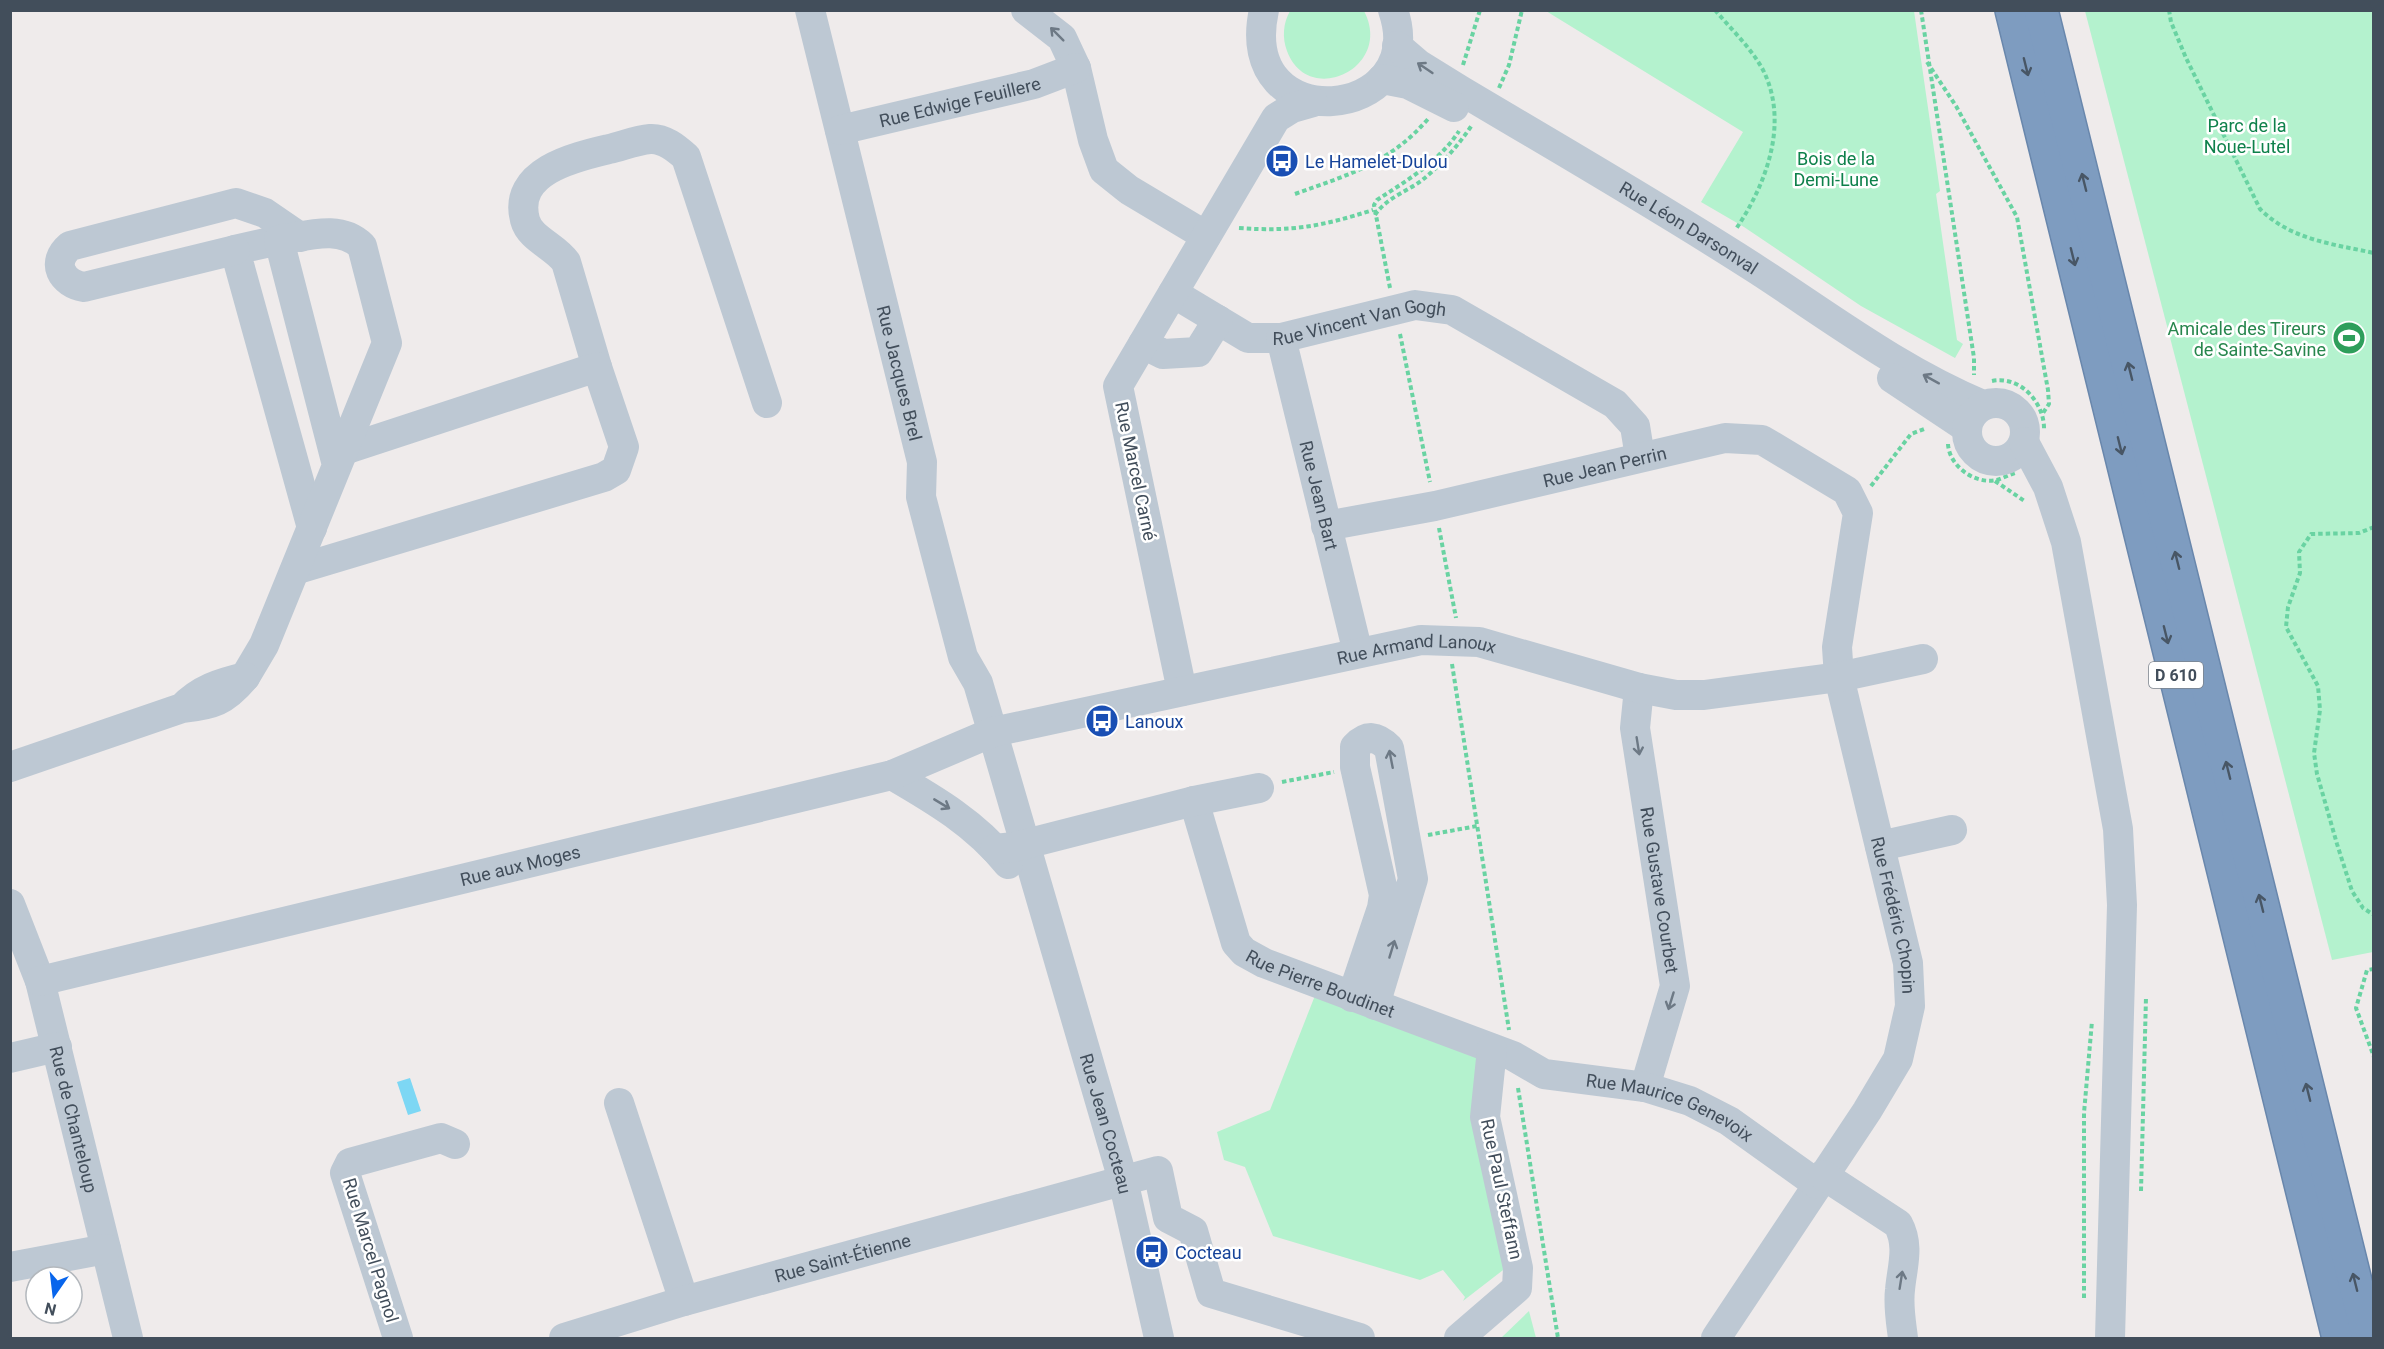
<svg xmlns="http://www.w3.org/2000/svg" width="2384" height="1349" font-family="Roboto,sans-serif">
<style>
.green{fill:#b4f2ce}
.water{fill:#7dd7f4}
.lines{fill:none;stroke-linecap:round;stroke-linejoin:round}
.highway-casing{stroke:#6987ac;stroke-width:36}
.path{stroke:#69d3a2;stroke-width:4;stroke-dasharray:4.5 3;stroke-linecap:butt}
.minor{stroke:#bdc8d3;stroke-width:30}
.highway{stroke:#7e9cc0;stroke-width:33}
.oneway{stroke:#6d7985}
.oneway2{stroke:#485665}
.labels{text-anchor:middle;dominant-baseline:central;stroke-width:5;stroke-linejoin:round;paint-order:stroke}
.shield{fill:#fff;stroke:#7b838c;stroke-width:1.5}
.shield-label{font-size:16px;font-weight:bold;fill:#424e5b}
.street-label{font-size:18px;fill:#424e5b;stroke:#fff}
.park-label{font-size:18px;fill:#0e814b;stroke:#fff}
.transit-label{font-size:18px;fill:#164399;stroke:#fff;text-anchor:start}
.leisure-label{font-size:18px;fill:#27864d;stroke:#fff;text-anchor:end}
</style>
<rect width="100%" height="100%" fill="#efebeb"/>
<g class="green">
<path d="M 1290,11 L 1364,11 C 1394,68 1308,108 1287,51 C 1282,38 1283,23 1290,11 Z"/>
<path d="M 1546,11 L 1914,11 L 1940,191 L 1936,194 L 1957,340 L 1963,344 L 1955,358 L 1861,306 L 1744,227 L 1701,202 L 1743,132 Z"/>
<path d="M 2085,11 L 2373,11 L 2373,952 L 2332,960 Z"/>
<path d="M 1316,993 L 1478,1055 L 1507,1267 L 1463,1301 L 1465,1297 L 1443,1270 L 1420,1280 L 1273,1236 L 1245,1167 L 1224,1160 L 1217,1132 L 1270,1110 Z"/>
<path d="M 1529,1311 L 1536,1338 L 1501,1338 Z"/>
</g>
<path class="water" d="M 410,1078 L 421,1111 L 408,1115 L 397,1082 Z"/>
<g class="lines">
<g class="highway-casing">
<g id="highway">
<path d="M 2012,10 L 2339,1338"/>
<path d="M 2041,10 L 2369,1338"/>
</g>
</g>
<g class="path">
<path d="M 1715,10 C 1731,29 1750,47 1762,68 C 1790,121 1767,183 1736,229"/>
<path d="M 1921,10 L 1974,358 L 1974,375"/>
<path d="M 2169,10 L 2171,22 L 2186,58 L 2260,209 C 2291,240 2333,244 2374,253"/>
<path d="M 1927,62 L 1956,106 L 2017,217 L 2048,390 L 2049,404 L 2043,413"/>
<path d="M 1463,65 L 1480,10"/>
<path d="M 1499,88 L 1509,65 L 1522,10"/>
<path d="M 1295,194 C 1348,175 1390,163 1428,119"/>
<path d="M 1375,215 C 1386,198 1406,192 1421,181 C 1441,165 1458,146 1472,125"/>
<path d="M 1239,228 C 1293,232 1322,226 1373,210"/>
<path d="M 1390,288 L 1374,205 L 1377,200 C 1406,181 1440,161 1459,131"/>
<path d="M 1400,334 L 1430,482"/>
<path d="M 1992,381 C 2021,375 2045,404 2044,430"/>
<path d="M 1948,444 C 1949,466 1975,485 1997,480 C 2003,478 2009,475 2015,473"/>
<path d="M 1995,481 L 2026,502"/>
<path d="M 1871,486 L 1911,434 L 1924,429"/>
<path d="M 2374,527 L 2359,533 L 2311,534 L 2299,552 L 2300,573 L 2288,607 L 2286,627 L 2318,686 L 2320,710 L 2314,753 L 2317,774 L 2337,844 L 2352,891 L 2363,908 L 2374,915"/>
<path d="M 1439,528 L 1456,618"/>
<path d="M 1452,664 L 1509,1030"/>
<path d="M 1282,782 L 1334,772"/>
<path d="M 1428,835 L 1477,826"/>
<path d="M 2374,969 L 2367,970 L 2356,1008 L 2374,1057"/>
<path d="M 1518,1088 L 1558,1338"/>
<path d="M 2141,1191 L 2146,997"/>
<path d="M 2084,1298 L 2084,1113 L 2092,1021"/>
</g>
<g class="minor">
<path id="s1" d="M 810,10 L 922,462 L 921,497 L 963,657 L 978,683 L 991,727 L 1123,1180 L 1159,1338"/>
<path d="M 1026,10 L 1062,38 L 1076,68 L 1093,140 L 1104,170 L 1129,190 L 1206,236"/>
<path d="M 1264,10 C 1235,141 1432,122 1393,10"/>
<path id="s2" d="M 1397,46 L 1418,64 L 1460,90 C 1559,149 1660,207 1756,269 C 1830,317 1901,371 1983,405"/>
<path d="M 1382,79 L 1408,84 L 1454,107"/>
<path id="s3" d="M 840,130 L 1034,84 L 1076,68"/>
<path d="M 279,240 L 235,250 L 312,528"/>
<path d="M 235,250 L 84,287 C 62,283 50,263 70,246 L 236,203 L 265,213 L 300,237"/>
<path id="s4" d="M 1173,293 L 1248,338 L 1281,338 L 1415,305 L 1452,310 L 1615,404 L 1635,426 L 1640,457"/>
<path id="s5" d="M 1281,338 L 1358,653"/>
<path d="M 1143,344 L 1163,354 L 1198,352 L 1218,320"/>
<path d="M 597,367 L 566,262 C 555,246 530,239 525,220 C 512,171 575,157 609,149 C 622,146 637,140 650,139 C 664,138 676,148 686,157 L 767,403"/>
<path d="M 1892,378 L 1967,428"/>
<circle cx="1996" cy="432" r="29"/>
<path d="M 2024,442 L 2048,487 L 2066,542 L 2118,829 L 2122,905 L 2110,1338"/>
<path id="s6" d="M 1326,526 L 1435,506 L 1725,438 L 1762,440 L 1847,491 L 1858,513 L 1837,647 L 1839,677 L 1908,963 L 1910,1006 L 1898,1059 L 1867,1111 L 1716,1338"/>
<path d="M 295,570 L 604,477 L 616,470 L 624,447 L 597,367 L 344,450"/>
<path d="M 245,677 L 264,645 L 387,343 L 362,246 C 340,224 307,236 279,240 L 337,465"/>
<path id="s7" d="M 1639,688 L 1635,728 L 1675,986 L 1645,1087"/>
<path d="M 1182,691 L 1118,386 L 1276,118 L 1292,108 L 1313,102"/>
<path d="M 10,767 L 182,708 C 213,705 225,701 245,677 C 220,683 200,689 182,708"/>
<path d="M 892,775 C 935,800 976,824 1008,864"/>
<path id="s8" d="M 1194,801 L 1236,943 L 1244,952 L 1264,963 L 1513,1056 L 1544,1074 L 1645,1087 L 1690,1101 L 1729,1121 L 1817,1184"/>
<path d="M 1880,846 L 1952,830"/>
<path d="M 995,849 L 1014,847 L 1194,801 L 1259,788"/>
<path id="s9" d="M 10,904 L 40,981 L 128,1338"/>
<path id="s10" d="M 40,981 L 892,775 L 993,732 L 1421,640 L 1479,642 L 1639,688 L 1676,695 L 1704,695 L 1839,677 L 1923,659"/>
<path d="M 1352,997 L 1382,908 L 1384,895 L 1355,767 L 1355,747 C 1367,734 1377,736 1389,748 L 1413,879 L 1375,1005"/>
<path d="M 10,1058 L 57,1047"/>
<path d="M 619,1103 L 684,1301"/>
<path d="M 1823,1175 L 1898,1224 C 1910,1246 1902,1267 1900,1290 C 1898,1306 1901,1322 1903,1338"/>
<path d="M 10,1267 L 106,1249"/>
<path d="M 398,1338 L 345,1173 L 350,1163 L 441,1138 L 455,1144"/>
<path id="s11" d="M 564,1338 L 684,1301 L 1158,1171 L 1168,1218 L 1193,1231 L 1211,1293 L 1360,1338"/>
<path d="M 1459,1338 L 1517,1288 L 1518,1268 L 1485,1117 L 1492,1049"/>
</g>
<use href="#highway" class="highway"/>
</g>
<defs><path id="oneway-shaft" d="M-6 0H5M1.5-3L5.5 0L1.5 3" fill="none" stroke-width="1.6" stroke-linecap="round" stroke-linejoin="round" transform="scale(1.5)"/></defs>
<g class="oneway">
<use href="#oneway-shaft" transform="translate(1057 34) rotate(-135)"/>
<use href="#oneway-shaft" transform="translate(1425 68) rotate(-146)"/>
<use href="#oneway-shaft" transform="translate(1931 379) rotate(-151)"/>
<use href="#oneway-shaft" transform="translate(1638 746) rotate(81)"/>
<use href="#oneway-shaft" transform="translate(1391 759) rotate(-101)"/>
<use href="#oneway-shaft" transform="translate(942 804) rotate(31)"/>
<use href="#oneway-shaft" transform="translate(1392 949) rotate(-73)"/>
<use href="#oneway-shaft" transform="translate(1671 1001) rotate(107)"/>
<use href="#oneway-shaft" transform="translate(1901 1280) rotate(-81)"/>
</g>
<g class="oneway2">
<use href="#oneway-shaft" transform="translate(2026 67) rotate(76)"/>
<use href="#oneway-shaft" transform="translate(2084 182) rotate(-104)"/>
<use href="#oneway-shaft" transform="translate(2073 257) rotate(76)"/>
<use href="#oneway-shaft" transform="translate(2130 371) rotate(-104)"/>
<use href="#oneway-shaft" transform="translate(2120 446) rotate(76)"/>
<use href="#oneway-shaft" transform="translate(2177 560) rotate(-104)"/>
<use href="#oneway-shaft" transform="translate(2166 635) rotate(76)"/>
<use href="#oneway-shaft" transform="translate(2228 770) rotate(-104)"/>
<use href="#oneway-shaft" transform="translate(2261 903) rotate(-104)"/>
<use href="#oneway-shaft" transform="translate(2308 1092) rotate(-104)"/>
<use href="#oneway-shaft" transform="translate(2355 1282) rotate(-104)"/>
</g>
<defs>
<g id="bus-disc" transform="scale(1.725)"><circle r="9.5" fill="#1a4fb4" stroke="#fff"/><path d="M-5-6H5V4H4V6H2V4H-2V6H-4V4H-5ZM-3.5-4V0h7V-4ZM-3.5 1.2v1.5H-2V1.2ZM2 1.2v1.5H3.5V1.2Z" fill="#fff"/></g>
<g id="stadium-disc" transform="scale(1.725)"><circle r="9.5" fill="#2e9e5b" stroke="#fff"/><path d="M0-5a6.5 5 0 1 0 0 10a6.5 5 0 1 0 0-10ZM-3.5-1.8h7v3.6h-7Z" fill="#fff"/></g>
</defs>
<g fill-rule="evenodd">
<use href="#bus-disc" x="1282" y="161"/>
<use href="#stadium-disc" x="2349" y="338"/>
<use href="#bus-disc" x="1102" y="721"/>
<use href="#bus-disc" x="1152" y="1252"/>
</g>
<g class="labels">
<rect class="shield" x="2149" y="662" width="54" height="26" rx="4.5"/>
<g class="shield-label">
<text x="2176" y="675">D 610</text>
</g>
<g class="street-label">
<text stroke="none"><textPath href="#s3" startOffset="123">Rue Edwige Feuillere</textPath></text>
<text stroke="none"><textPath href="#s2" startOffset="344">Rue Léon Darsonval</textPath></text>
<text stroke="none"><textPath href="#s4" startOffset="201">Rue Vincent Van Gogh</textPath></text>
<text stroke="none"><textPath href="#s1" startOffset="374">Rue Jacques Brel</textPath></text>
<text stroke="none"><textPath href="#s6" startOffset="285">Rue Jean Perrin</textPath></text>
<text transform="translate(1136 471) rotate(78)">Rue Marcel Carné</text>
<text stroke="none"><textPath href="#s5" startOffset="162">Rue Jean Bart</textPath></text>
<text stroke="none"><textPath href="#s10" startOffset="1419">Rue Armand Lanoux</textPath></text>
<text stroke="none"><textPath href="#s10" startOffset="494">Rue aux Moges</textPath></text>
<text stroke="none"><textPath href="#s7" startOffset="204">Rue Gustave Courbet</textPath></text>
<text stroke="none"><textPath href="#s6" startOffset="980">Rue Frédéric Chopin</textPath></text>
<text stroke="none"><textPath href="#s8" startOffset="243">Rue Pierre Boudinet</textPath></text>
<text stroke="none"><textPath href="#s8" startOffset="616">Rue Maurice Genevoix</textPath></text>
<text stroke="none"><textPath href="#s9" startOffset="225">Rue de Chanteloup</textPath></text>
<text stroke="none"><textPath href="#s1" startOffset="1155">Rue Jean Cocteau</textPath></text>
<text transform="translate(1502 1189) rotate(78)">Rue Paul Steffann</text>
<text transform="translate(371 1250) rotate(73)">Rue Marcel Pagnol</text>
<text stroke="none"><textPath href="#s11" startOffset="290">Rue Saint-Étienne</textPath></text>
</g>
<g class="park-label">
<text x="2247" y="125">Parc de la<tspan x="2247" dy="21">Noue-Lutel</tspan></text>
<text x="1836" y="158">Bois de la<tspan x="1836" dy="21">Demi-Lune</tspan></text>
</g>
<g class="transit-label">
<text x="1305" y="161">Le Hamelet-Dulou</text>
<text x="1125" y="721">Lanoux</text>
<text x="1175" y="1252">Cocteau</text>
</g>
<g class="leisure-label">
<text x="2326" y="328">Amicale des Tireurs<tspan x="2326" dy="21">de Sainte-Savine</tspan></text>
</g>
</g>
<rect width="2384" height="1349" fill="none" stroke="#424e5b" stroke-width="24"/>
<g transform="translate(54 1295) rotate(194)"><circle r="28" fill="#ffffff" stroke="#b3b8bd" stroke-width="1.5"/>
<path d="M0-4.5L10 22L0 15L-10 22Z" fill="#0865ec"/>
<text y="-9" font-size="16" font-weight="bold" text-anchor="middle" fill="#424e5b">N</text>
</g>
</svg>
